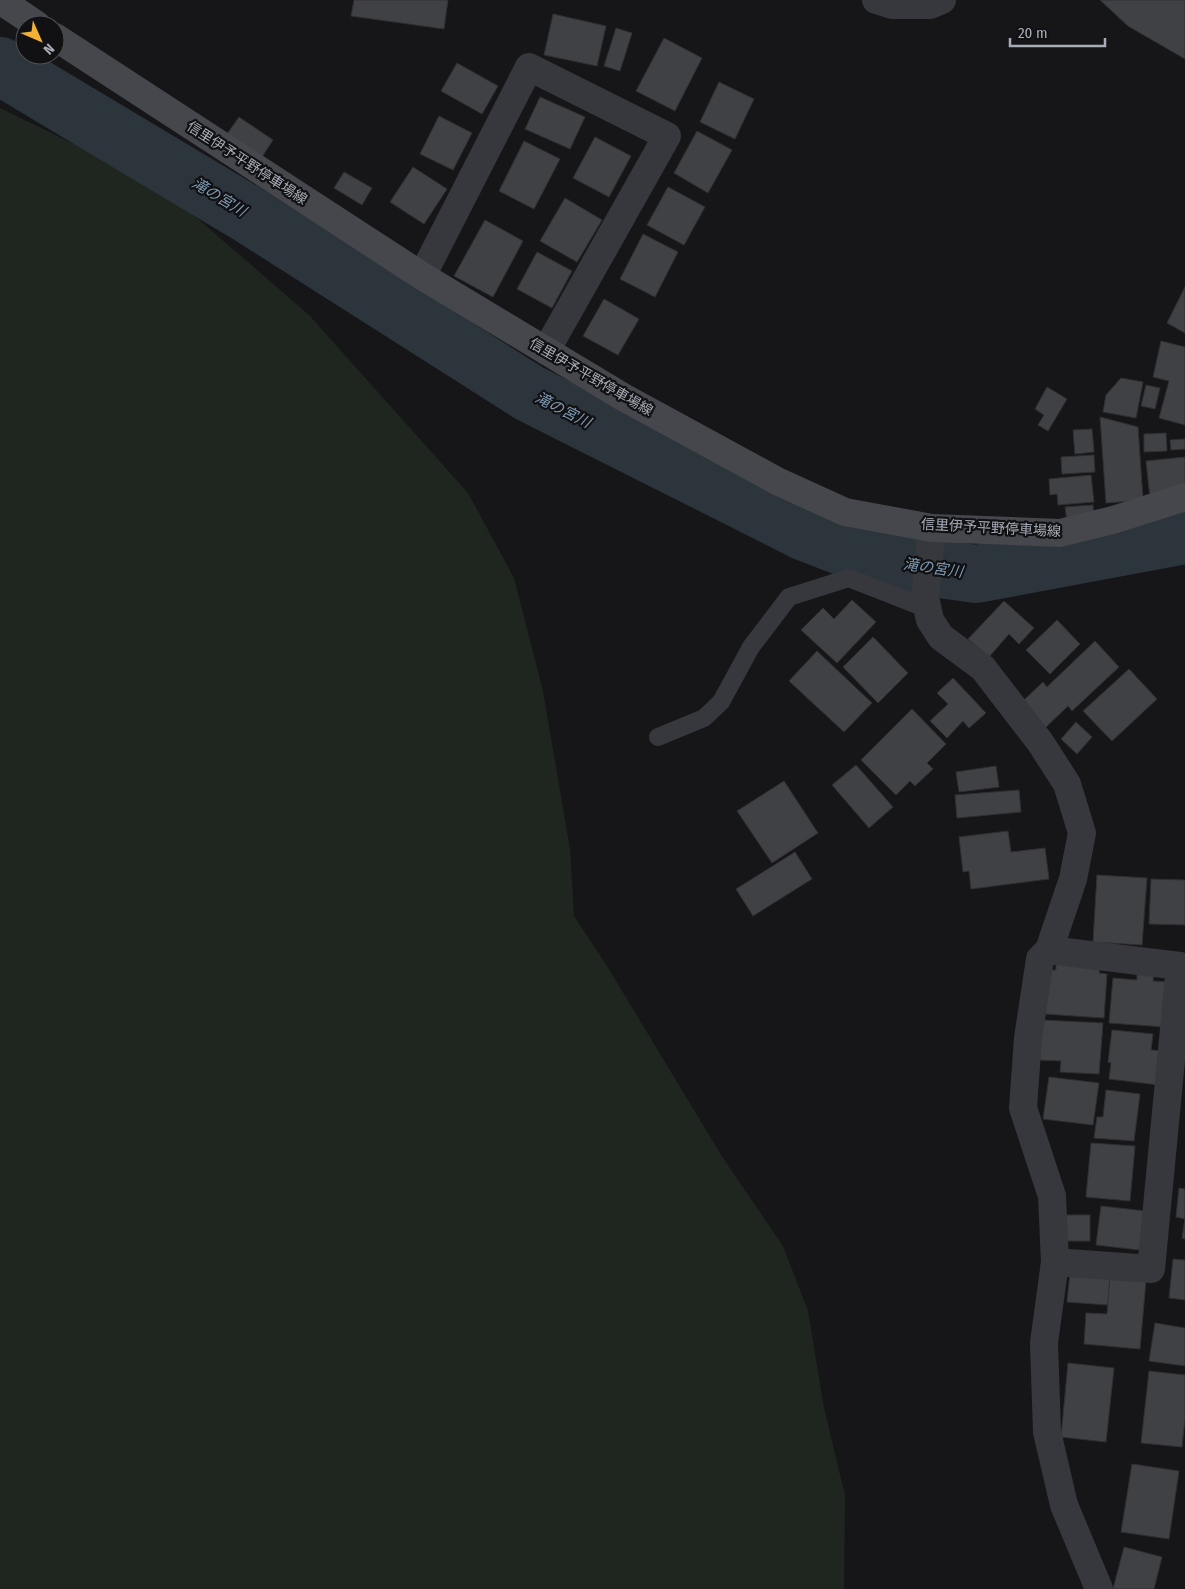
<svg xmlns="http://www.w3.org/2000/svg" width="1185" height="1589" font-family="'Fira Sans Condensed','Noto Sans JP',sans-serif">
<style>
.green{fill:#1e261f}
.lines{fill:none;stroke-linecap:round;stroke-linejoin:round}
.river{stroke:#2c353c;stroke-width:58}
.building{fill:#404145;stroke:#303034}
.service{stroke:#37383d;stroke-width:18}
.minor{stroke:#37383d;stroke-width:28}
.secondary{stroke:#45474d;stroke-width:28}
.labels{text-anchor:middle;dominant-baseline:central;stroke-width:4.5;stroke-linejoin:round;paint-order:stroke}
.street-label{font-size:14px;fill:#a8adb8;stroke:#111113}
.water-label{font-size:15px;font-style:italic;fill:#7f9bb3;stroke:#111113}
</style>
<rect width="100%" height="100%" fill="#161618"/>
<path class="green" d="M 0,108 L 160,186 L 309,315 L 468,493 L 514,578 L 543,691 L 570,849 L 574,916 L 607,966 L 723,1158 L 783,1246 L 808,1311 L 824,1408 L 845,1495 L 844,1589 L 0,1589 Z"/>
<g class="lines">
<path class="river" d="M 0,66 L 246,213 L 529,393 L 805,532 L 877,560 L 976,574 L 1185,535"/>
</g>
<g class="building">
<path d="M 354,0 L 448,0 L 444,29 L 351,16 Z"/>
<path d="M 1100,0 L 1185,0 L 1185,59 L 1128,26 Z"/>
<path d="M 553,14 L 606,26 L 597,66 L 544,55 Z"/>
<path d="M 616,28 L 632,33 L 620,71 L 604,66 Z"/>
<path d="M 664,38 L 702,58 L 675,111 L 636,91 Z"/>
<path d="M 457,63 L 498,86 L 482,114 L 441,91 Z"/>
<path d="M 719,82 L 754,99 L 735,139 L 700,122 Z"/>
<path d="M 540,97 L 585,117 L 570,149 L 525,129 Z"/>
<path d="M 439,116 L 472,133 L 453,170 L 420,154 Z"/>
<path d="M 239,117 L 273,140 L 262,157 L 227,134 Z"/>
<path d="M 697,131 L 732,150 L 708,193 L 674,173 Z"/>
<path d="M 595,137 L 631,156 L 609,197 L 573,178 Z"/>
<path d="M 524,141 L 560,159 L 534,209 L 499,191 Z"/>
<path d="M 413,167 L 447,189 L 424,224 L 390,202 Z"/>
<path d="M 344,172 L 372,188 L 362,205 L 334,188 Z"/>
<path d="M 668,187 L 705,207 L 684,245 L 647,225 Z"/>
<path d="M 565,198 L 602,220 L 577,262 L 540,241 Z"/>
<path d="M 485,220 L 523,241 L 493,297 L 454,276 Z"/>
<path d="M 643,234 L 678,252 L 655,297 L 620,279 Z"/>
<path d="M 537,252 L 572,271 L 552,308 L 517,289 Z"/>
<path d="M 1185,287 L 1185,333 L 1167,323 Z"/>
<path d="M 604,299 L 639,319 L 618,355 L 583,336 Z"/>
<path d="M 1161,341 L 1185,347 L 1185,425 L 1159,418 L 1169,381 L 1153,377 Z"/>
<path d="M 1121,378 L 1143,382 L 1136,418 L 1103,412 L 1106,395 Z"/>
<path d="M 1146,385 L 1160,388 L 1155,409 L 1141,406 Z"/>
<path d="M 1047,387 L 1067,399 L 1048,431 L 1038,425 L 1044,415 L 1035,409 Z"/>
<path d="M 1100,417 L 1138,427 L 1143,500 L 1106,503 Z"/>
<path d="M 1092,429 L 1094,452 L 1075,454 L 1073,430 Z"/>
<path d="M 1166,433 L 1167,451 L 1144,452 L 1144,434 Z"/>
<path d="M 1185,439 L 1185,449 L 1171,450 L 1170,440 Z"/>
<path d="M 1094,455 L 1095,472 L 1062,474 L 1061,457 Z"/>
<path d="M 1185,457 L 1185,493 L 1150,498 L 1146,461 Z"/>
<path d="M 1091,475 L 1094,502 L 1058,505 L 1057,494 L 1050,495 L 1049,479 Z"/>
<path d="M 1093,505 L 1094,518 L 1067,522 L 1065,507 Z"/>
<path d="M 852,600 L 876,622 L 837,663 L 801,630 L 823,608 L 834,619 Z"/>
<path d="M 1004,601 L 1034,628 L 1019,644 L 1009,634 L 989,657 L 968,639 Z"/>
<path d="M 1057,620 L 1080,644 L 1050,674 L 1026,650 Z"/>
<path d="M 873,637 L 908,673 L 878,703 L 843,667 Z"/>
<path d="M 1095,641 L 1119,667 L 1072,711 L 1068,706 L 1044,729 L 1023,701 L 1043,682 L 1047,687 Z"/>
<path d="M 817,651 L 872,703 L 844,732 L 789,681 Z"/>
<path d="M 1129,669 L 1157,699 L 1112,741 L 1083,711 Z"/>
<path d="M 953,678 L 986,713 L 969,728 L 963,721 L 947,738 L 930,721 L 948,704 L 937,693 Z"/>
<path d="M 912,709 L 946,744 L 927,763 L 933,769 L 915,786 L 910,781 L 896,795 L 861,760 Z"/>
<path d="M 1076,722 L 1092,737 L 1077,754 L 1061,739 Z"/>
<path d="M 856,765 L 893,807 L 869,828 L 832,785 Z"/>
<path d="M 996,766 L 999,787 L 959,792 L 956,772 Z"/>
<path d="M 784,781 L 818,833 L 772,863 L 737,811 Z"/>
<path d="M 1019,790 L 1021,812 L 957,818 L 955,795 Z"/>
<path d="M 1008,831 L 1011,852 L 1045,848 L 1049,879 L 971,889 L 969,871 L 963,872 L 959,837 Z"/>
<path d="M 795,852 L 812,879 L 753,916 L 736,889 Z"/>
<path d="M 1097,875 L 1147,878 L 1142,945 L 1093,942 Z"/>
<path d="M 1151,879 L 1185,880 L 1185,925 L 1149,924 Z"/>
<path d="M 1056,962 L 1100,964 L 1099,973 L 1107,974 L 1104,1018 L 1045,1014 L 1049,970 L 1056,970 Z"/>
<path d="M 1137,968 L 1154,969 L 1153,981 L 1170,982 L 1166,1027 L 1109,1023 L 1113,978 L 1137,980 Z"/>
<path d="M 1042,1020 L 1103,1023 L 1099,1074 L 1060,1072 L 1061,1061 L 1039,1060 Z"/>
<path d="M 1112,1030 L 1153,1034 L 1151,1050 L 1163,1051 L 1159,1085 L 1109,1079 L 1111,1063 L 1108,1062 Z"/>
<path d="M 1049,1077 L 1099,1083 L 1093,1125 L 1043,1119 Z"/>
<path d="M 1106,1090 L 1140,1094 L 1134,1141 L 1094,1138 L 1097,1117 L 1103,1117 Z"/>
<path d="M 1091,1143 L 1135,1146 L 1130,1201 L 1086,1197 Z"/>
<path d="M 1179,1188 L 1185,1189 L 1185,1239 L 1182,1238 L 1185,1219 L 1176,1217 Z"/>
<path d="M 1101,1206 L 1145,1211 L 1140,1250 L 1096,1245 Z"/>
<rect x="1065" y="1215" width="25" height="26"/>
<path d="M 1173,1259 L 1185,1260 L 1185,1300 L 1169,1298 Z"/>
<path d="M 1070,1274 L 1110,1277 L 1108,1305 L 1067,1302 Z"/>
<path d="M 1110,1277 L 1146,1280 L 1140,1349 L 1084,1344 L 1086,1313 L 1107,1314 Z"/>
<path d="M 1155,1323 L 1185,1328 L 1185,1366 L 1149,1361 Z"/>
<path d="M 1068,1363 L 1114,1368 L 1106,1442 L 1061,1437 Z"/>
<path d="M 1149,1371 L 1185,1375 L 1185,1418 L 1182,1447 L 1141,1443 Z"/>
<path d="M 1132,1464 L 1179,1471 L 1169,1539 L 1121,1532 Z"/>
<path d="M 1124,1547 L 1162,1557 L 1154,1589 L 1113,1589 Z"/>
</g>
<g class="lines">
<path class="service" d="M 658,737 L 704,718 L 721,702 L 751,647 L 789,597 L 849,578 L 928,609"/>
<g class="minor">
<path d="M 876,0 L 892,5 L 930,5 L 942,0"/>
<path d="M 422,276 L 529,67 L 667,136 L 546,351"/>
<path d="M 932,528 L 925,597 L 930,620 L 941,637 L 983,668 L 1040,742 L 1067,784 L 1082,833 L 1073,879 L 1049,950 L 1040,959 L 1028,1038 L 1023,1108 L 1052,1196 L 1055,1262 L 1044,1343 L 1047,1432 L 1064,1505 L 1099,1589"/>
<path d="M 1049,950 L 1180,966 L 1151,1269 L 1055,1262"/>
</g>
<g class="secondary">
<path d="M 0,0 L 37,25"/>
<path d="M 55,37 L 422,276 L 623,397 L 777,481 L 845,512 L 932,528 L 1060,533 L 1113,520 L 1185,497"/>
</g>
</g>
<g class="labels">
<g class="street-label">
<text transform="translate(247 163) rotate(33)">信里伊予平野停車場線</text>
<text transform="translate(591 377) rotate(30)">信里伊予平野停車場線</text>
<text transform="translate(991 528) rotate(3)">信里伊予平野停車場線</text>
</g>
<g class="water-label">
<text transform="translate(219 197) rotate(31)">滝の宮川</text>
<text transform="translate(563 410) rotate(27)">滝の宮川</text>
<text transform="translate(933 568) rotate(8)">滝の宮川</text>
</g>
</g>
<g transform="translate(40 40) rotate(135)"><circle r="24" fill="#111113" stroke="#4d4f55"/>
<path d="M0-4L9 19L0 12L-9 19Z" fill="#f2b134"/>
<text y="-8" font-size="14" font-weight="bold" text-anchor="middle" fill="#a8adb8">N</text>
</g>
<path d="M1010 38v8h95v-8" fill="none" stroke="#a8adb8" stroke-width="2.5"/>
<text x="1018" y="38" font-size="15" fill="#a8adb8" stroke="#111113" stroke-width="4" paint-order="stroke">20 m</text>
</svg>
